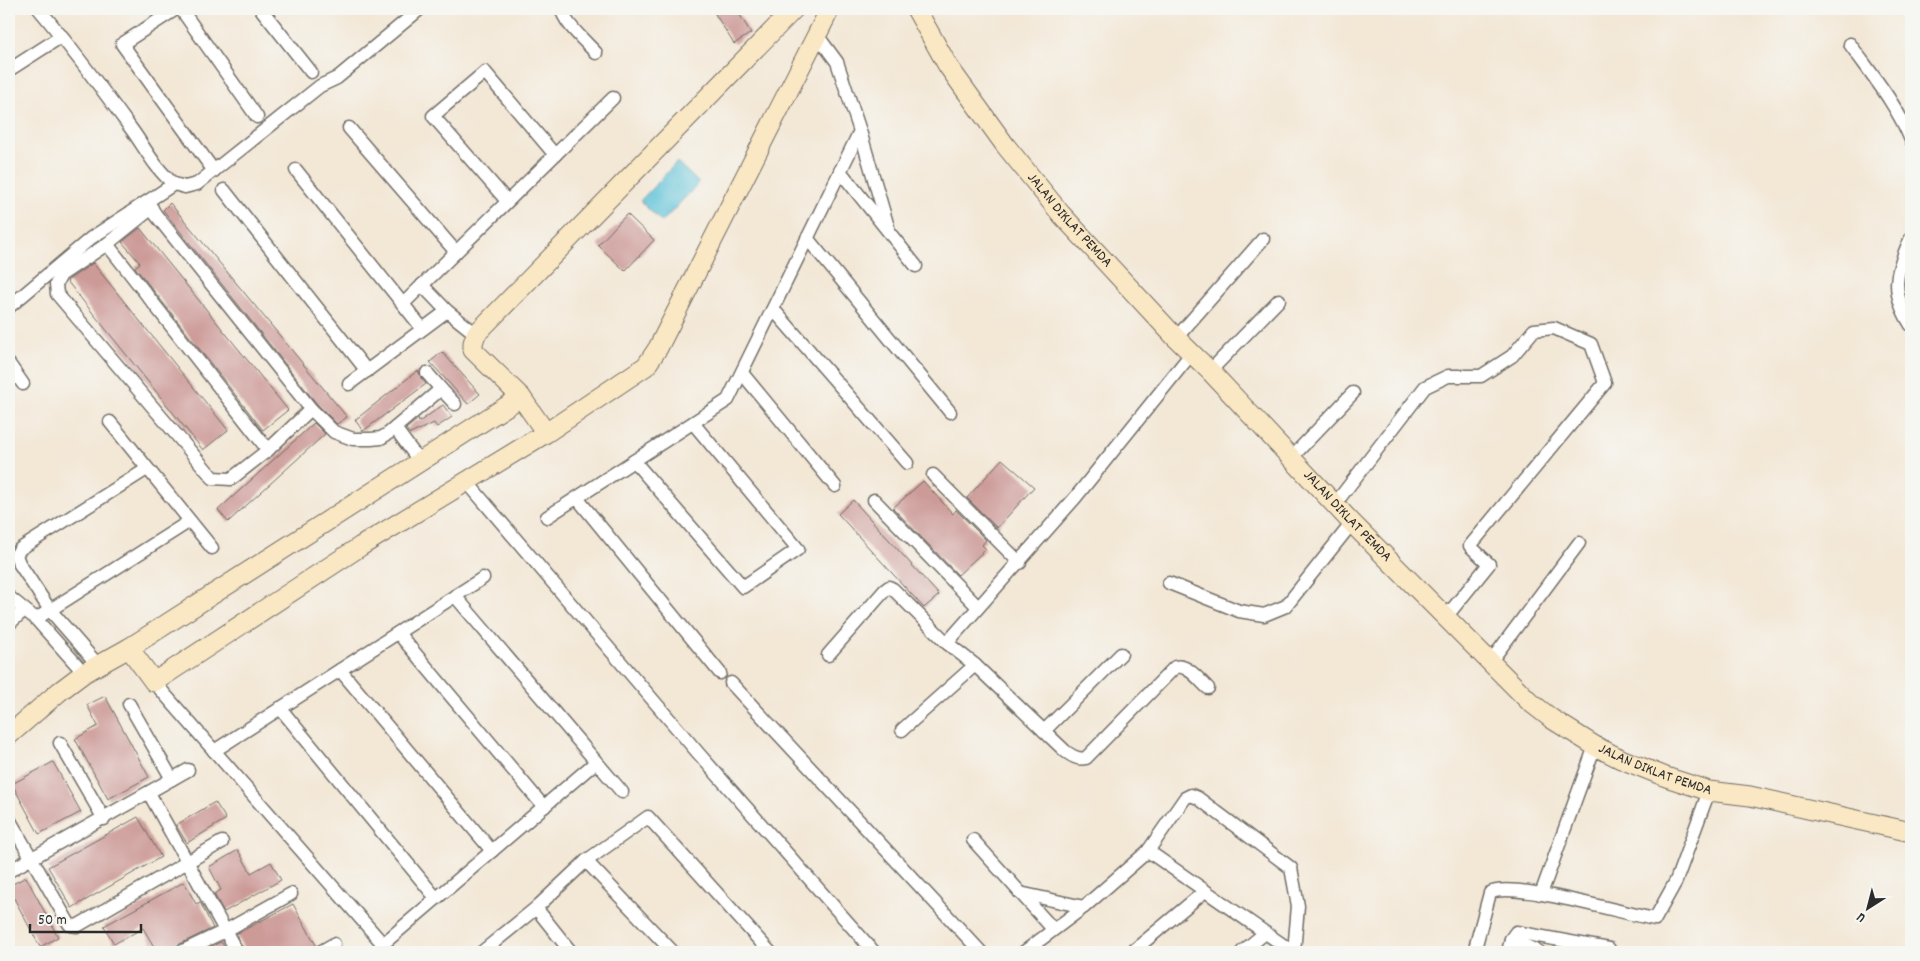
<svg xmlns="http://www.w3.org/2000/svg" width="1920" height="961" font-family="Dekko,sans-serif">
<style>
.water{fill:#59c0d7;stroke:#427681}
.building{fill:#cc9a97}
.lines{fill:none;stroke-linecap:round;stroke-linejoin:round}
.street-casing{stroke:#716d66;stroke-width:15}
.secondary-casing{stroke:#716d66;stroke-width:21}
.street{stroke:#fff;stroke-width:12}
.secondary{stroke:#fae7c3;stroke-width:19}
.labels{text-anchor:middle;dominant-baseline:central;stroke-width:4.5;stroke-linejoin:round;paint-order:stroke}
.street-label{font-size:15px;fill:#2b2b2b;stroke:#f6f6f2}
</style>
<rect width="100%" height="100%" fill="#f6f6f2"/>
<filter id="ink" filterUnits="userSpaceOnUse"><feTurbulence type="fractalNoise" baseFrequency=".02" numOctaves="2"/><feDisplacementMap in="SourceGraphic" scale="10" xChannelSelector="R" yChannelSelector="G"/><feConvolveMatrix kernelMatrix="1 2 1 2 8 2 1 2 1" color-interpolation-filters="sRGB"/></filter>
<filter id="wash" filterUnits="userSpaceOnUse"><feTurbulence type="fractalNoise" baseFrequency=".0096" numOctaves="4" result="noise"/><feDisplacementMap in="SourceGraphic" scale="20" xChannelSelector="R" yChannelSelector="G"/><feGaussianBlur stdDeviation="1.12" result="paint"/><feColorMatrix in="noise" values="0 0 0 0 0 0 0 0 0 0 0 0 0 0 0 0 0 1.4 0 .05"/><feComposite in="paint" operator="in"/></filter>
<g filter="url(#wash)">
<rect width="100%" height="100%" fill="#f3e7d5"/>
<path class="water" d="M 677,162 L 699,183 L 662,222 L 640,201 Z"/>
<g id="blocks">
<g class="building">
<path d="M 712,9 L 736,9 L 751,33 L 734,44 Z"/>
<path d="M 170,203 L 347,417 L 337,424 L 317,404 L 163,210 Z"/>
<path d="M 627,214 L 654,240 L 625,271 L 598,245 Z"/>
<path d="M 140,228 L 288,410 L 263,430 L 135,267 L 140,263 L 122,242 Z"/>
<path d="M 93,263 L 228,430 L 203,450 L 67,281 Z"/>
<path d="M 442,352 L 480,394 L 468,404 L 430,362 Z"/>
<path d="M 417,371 L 419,372 L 421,378 L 426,384 L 363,431 L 355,420 Z"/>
<path d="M 443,405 L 452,417 L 437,427 L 434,423 L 410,434 L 406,429 L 418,419 L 419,422 Z"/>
<path d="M 314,423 L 325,434 L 228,522 L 218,510 Z"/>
<path d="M 1002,459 L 1034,487 L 997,528 L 967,498 Z"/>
<path d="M 923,481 L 953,514 L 956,510 L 986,540 L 982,545 L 986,549 L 958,575 L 893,508 Z"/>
<path d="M 853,500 L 939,595 L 924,608 L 838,514 Z"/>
<path d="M 105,696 L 149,777 L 108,799 L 75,739 L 98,726 L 87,705 Z"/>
<path d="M 53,762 L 81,812 L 39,834 L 12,784 Z"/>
<path d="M 215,802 L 226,819 L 187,843 L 176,825 Z"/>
<path d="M 138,817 L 161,857 L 72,908 L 48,867 Z"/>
<path d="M 238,850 L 251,873 L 271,862 L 281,880 L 224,912 L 214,894 L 221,890 L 209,867 Z"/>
<path d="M 26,877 L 58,937 L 40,947 L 9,889 L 9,886 Z"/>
<path d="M 184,882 L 196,904 L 200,902 L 213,928 L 178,945 L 173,952 L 157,952 L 143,928 L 114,944 L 104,926 Z"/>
<path d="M 293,904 L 316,945 L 312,952 L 245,952 L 236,934 Z"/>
<path d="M 221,942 L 228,952 L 199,952 Z"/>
</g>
</g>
</g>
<g filter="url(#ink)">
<use href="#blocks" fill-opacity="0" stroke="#716d66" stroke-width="1"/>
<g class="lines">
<g class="street-casing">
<g id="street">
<path d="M 39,9 C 72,48 102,89 132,130 C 145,148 156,170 174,184"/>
<path d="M 176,9 L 122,44 L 214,171"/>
<path d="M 181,9 L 257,117"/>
<path d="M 261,9 L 311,72"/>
<path d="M 562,9 C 562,21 587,43 596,53"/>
<path d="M 1850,44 C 1872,75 1897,105 1911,140"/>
<path d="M 9,70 L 62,36"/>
<path d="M 349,128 L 456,252"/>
<path d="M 860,131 L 888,227"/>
<path d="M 296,170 L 422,328"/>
<path d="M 840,171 L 916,266"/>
<path d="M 224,190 L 367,371"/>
<path d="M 507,201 L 433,116 L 485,72 L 555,155"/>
<path d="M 147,202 L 156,215 L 311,409 L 334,432 L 353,439 L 371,439 L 381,438 L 389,433 L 441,389 L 455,404"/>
<path d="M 152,208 L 107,244 L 61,275 L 56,284 L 57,294 L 213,478 L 231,479 L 268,450"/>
<path d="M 807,238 L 950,412"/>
<path d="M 1911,238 C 1895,272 1890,292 1911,325"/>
<path d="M 107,244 L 268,450 L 311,409"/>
<path d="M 422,285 L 447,311 L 476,334"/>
<path d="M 403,304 L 613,98"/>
<path d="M 9,307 L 91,238 L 174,184 L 185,187 L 197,184 L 320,86 L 337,78 L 420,9"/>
<path d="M 773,309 L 907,463"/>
<path d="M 1176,338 L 1263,239"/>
<path d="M 9,364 L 23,384"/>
<path d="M 1210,371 L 1279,300"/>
<path d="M 427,373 L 441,389"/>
<path d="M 742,373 L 835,486"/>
<path d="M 349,384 L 447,311"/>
<path d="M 110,422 L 212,548"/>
<path d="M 395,428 L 420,462"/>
<path d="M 1291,458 L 1353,393"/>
<path d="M 634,461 L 743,587 L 798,549 L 693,423"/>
<path d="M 933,475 L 1020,563"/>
<path d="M 467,482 L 699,754 L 874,952"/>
<path d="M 577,498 L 720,673"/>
<path d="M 874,500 L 978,607"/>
<path d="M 1335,504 L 1425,387 L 1448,376 L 1481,376 L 1512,356 L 1534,330 L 1554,328 L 1591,344 L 1605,383 L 1470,546 L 1489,564 L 1446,617"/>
<path d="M 547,517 L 728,400 L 860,131 L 837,62 L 817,35"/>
<path d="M 1169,583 L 1239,611 L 1264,615 L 1286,606 L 1352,523"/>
<path d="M 455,596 L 622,792"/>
<path d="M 9,597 L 36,619 L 84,673"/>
<path d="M 36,619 L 190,521"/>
<path d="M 9,624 L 24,610"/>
<path d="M 398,633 L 544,807"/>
<path d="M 947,643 L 1075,498 L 1191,354"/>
<path d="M 828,655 L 885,590 L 889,587 L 893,589 L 947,643 L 975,665 L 1065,751 C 1072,756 1078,760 1086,758 L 1175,667 C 1187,663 1199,680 1208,688"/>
<path d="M 1491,661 L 1579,543"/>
<path d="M 98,665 L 50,610 L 19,563 L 16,555 L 20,549 L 147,469"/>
<path d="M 340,670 L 492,851"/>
<path d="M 154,682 L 383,944 L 596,762"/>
<path d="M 731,683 L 981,952"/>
<path d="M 129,704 L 172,779"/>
<path d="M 280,708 L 436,898"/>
<path d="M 902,730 L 975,665"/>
<path d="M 1044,731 L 1121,654"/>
<path d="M 60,743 L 104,819"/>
<path d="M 214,751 L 483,578"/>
<path d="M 149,793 L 237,952"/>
<path d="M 9,819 L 68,922 L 70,925 L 77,926 L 222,842"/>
<path d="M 973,840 L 1053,929"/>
<path d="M 1148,851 L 1293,952"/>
<path d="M 586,861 L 673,952"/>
<path d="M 9,871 L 188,770"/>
<path d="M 1020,893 L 1084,907"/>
<path d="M 1541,894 L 1595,746"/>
<path d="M 536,908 L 571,952"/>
<path d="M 1511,939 L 1539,952"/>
<path d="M 181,952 L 225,931 L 291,894"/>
<path d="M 320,952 L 334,944"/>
<path d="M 482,952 L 536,908 L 586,861 L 648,817 L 770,952"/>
<path d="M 1024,952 L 1084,907 L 1148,851 L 1185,798 L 1191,795 L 1198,798 L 1291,868 L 1298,906 L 1294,952"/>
<path d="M 1132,952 L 1205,891"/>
<path d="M 1242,952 L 1265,933"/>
<path d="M 1474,952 L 1490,893 C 1511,880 1624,914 1655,919 L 1676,881 L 1709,791"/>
<path d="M 1508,952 L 1511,939 L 1516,932 L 1609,949 L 1608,952"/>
</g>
</g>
<g class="secondary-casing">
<g id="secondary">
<path id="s1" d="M 916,9 L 948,66 L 1005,145 L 1061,214 L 1176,338 L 1210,371 L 1352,523 L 1530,702 L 1552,719 L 1595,746 L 1621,759 L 1666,777 L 1709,791 L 1750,796 L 1911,832"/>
<path d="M 546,433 L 521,397 L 473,350 L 473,343 L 476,334 L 794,9"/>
<path d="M 129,648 L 521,397"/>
<path d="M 9,735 L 60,691 L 84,673 L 129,648 L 154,682 L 361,546 L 546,433 L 646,366 L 658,348 L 830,9"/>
</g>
</g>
<use href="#street" class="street"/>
<use href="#secondary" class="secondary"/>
</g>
</g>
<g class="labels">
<g class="street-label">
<text stroke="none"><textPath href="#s1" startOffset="262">JALAN DIKLAT PEMDA</textPath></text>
<text stroke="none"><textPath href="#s1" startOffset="668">JALAN DIKLAT PEMDA</textPath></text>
<text stroke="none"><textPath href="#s1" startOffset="1072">JALAN DIKLAT PEMDA</textPath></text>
</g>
</g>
<rect width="1920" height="961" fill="none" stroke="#f6f6f2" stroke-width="30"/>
<g transform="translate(1868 908) rotate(216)" stroke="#f6f6f2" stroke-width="4" paint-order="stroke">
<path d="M0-4L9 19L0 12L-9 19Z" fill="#2b2b2b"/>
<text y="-8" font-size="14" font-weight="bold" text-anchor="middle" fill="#2b2b2b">U</text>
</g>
<path d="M30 924v8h111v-8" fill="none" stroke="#2b2b2b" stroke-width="2.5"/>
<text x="38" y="924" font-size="15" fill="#2b2b2b" stroke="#f6f6f2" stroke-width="4" paint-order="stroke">50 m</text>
</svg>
